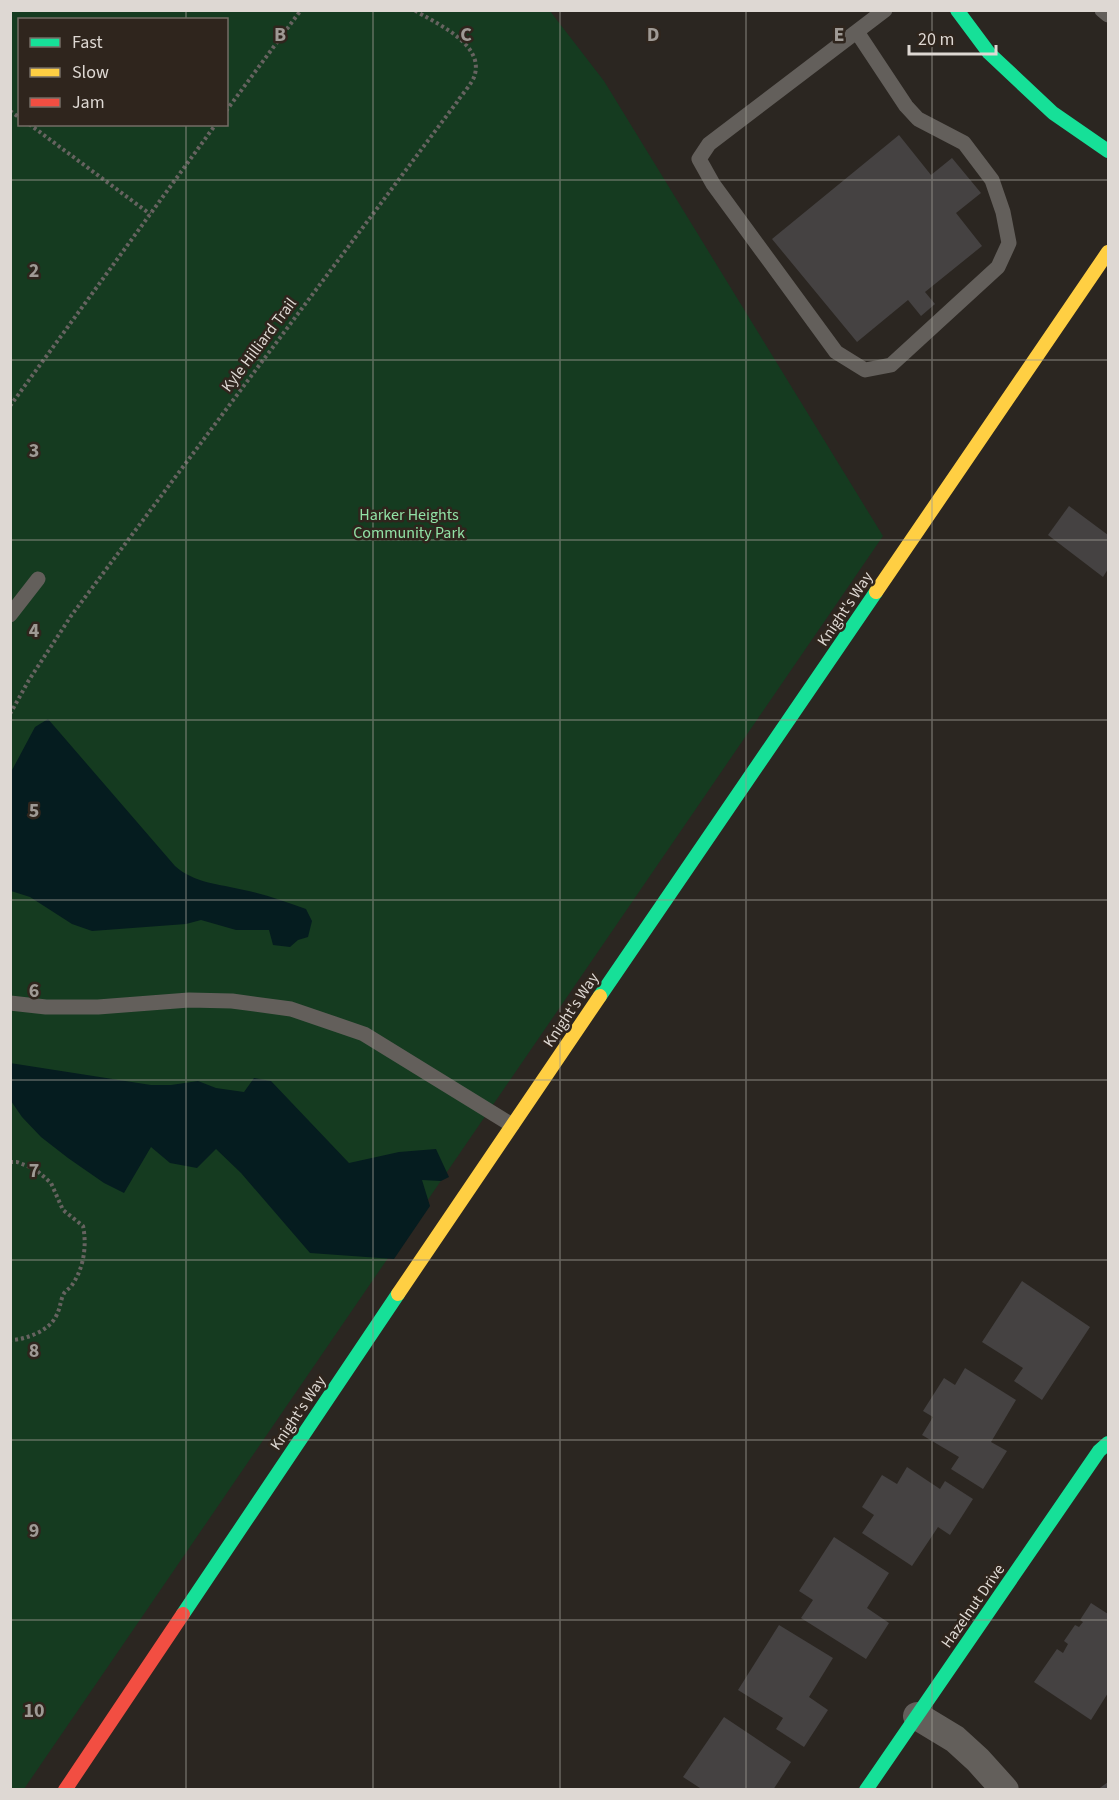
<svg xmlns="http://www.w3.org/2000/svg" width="1119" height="1800" font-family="'Source Sans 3',sans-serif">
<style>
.green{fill:#153b20;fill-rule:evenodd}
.water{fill:#051c1f}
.building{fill:#454242}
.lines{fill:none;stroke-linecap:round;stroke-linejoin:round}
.path{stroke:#666360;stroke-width:4;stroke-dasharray:3 3;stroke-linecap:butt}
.lane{stroke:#635f5b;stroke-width:15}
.street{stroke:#635f5b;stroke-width:28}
.fast{stroke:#16e098;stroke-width:14}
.slow{stroke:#ffcf43;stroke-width:14}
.jam{stroke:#f24e42;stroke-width:14}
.grid{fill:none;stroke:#9f9a95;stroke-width:1.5;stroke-opacity:0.55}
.labels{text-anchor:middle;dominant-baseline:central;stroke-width:5;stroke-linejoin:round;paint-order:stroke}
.street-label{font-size:16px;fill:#ded8d3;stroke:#2f251d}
.park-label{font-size:16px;fill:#91e1a5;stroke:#2f251d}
.grid-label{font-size:20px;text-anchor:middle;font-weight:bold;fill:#9f9a95;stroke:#2f251d;stroke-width:5;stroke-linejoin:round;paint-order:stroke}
</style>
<rect width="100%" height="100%" fill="#2b2621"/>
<path class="green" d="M 11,11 L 550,11 L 604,81 L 883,536 L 24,1789 L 11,1790 ZM 20,20 L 226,20 L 226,124 L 20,124 Z"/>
<g class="water">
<path d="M 48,719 L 175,866 C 194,883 219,884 244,890 C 264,894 286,902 306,909 L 312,921 L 308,937 L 298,940 L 290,947 L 273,945 L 269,930 L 236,930 L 201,920 L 186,924 L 92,931 L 72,924 L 30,897 L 11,891 L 11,772 L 35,727 Z"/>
<path d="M 10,1063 L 151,1085 L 171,1085 L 198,1081 L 216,1088 L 244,1092 L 254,1078 L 271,1081 L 349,1163 L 399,1152 L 436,1149 L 449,1177 L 441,1181 L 422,1180 L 430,1206 L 394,1259 L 310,1253 L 241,1173 L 216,1149 L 197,1168 L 170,1163 L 151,1147 L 124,1193 L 104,1183 L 68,1158 L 41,1137 L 22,1117 L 11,1101 Z"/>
</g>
<g class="building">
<path d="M 899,135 L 931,175 L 952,158 L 981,193 L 956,213 L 982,246 L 925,292 L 935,304 L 921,316 L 908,300 L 857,342 L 772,239 Z"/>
<path d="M 1069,506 L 1108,535 L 1108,569 L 1103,577 L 1048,535 Z"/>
<path d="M 1022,1281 L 1090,1327 L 1042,1400 L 1014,1381 L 1023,1368 L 982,1342 Z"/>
<path d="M 965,1368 L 1016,1400 L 991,1442 L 1007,1451 L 983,1489 L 951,1469 L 959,1457 L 922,1435 L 933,1417 L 923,1411 L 944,1378 L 955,1385 Z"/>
<path d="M 907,1467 L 940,1489 L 945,1481 L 973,1499 L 950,1535 L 938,1527 L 912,1566 L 862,1533 L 874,1515 L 862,1507 L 882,1475 L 897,1484 Z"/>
<path d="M 834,1537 L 889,1573 L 867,1608 L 889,1623 L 866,1659 L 801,1618 L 813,1600 L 799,1591 Z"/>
<path d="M 1091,1603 L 1108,1614 L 1108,1693 L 1091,1720 L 1034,1682 L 1057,1649 L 1063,1653 L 1068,1644 L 1064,1641 L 1075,1625 L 1079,1627 L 1083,1622 L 1080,1620 Z"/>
<path d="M 779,1625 L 833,1658 L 809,1697 L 828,1710 L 804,1747 L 776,1729 L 783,1718 L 738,1690 Z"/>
<path d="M 724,1717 L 791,1762 L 773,1790 L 703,1790 L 683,1777 Z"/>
<path d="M 1108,1782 L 1108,1790 L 1097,1790 Z"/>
</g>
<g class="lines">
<g class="path">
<path d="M 10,111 L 20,118"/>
<path d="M 226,111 L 301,10"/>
<path d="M 29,124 L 150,214"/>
<path d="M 10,406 L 216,124"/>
<path d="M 10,714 L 29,680 L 71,616 L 457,102 C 462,94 473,83 475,74 C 483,43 435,23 414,10"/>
<path d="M 10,1162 L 17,1162 L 35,1169 L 51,1183 L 63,1210 L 83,1226 C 87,1245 84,1268 72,1285 C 69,1289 65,1291 63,1295 C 60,1303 60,1310 55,1318 C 48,1331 25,1340 10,1340"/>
</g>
<g class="lane">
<path d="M 1102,10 L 1108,15"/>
<path d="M 857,32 L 906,106 L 918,119 L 964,143 L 992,180 L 1003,212 L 1009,243 L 998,267 L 891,365 L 865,370 L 836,352 L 713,184 L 699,159 L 709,144 L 885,10"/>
<path d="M 10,615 L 38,579"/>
<path d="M 10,1003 L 46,1007 L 98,1007 L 189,1000 L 232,1001 L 291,1009 L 364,1034 L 512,1125"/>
</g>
<path class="street" d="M 917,1716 L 955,1739 L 978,1760 L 1005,1790"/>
<g class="fast">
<path d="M 957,10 L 989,53 L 1053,113 L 1108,151"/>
<path d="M 600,996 L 876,592"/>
<path d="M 183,1614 L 398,1294"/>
<path d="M 866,1790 L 1099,1451 L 1108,1443"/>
</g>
<g class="slow">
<path d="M 876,592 L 1108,252"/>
<path d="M 398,1294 L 600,996"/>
</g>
<path class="jam" d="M 65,1790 L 183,1614"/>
</g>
<path class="grid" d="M 186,10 L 186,20M 373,10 L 373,1790M 560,10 L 560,1790M 746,10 L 746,1790M 932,10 L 932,1790M 186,124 L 186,1790M 10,180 L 1108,180M 10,360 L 1108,360M 10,540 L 1108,540M 10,720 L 1108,720M 10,900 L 1108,900M 10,1080 L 1108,1080M 10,1260 L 1108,1260M 10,1440 L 1108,1440M 10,1620 L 1108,1620"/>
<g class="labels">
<g class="street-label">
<text transform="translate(259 345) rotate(-53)">Kyle Hilliard Trail</text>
<text transform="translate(845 609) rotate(-56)">Knight's Way</text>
<text transform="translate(571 1010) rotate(-56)">Knight's Way</text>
<text transform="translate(298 1413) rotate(-56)">Knight's Way</text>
<text transform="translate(973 1606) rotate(-55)">Hazelnut Drive</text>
</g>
<g class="park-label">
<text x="409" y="515">Harker Heights<tspan x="409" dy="18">Community Park</tspan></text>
</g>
</g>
<g class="grid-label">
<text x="280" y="41">B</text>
<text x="466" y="41">C</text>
<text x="653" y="41">D</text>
<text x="839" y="41">E</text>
<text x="34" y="277">2</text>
<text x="34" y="457">3</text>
<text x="34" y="637">4</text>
<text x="34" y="817">5</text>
<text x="34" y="997">6</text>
<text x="34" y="1177">7</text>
<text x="34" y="1357">8</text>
<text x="34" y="1537">9</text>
<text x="34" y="1717">10</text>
</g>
<rect width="1119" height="1800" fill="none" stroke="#ded8d3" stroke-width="24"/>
<rect x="18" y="18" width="210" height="108" fill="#2f251d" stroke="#756d66" stroke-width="1.5"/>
<rect x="30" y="38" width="30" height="9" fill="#16e098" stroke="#756d66" stroke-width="1.5"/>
<text x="72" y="48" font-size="18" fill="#ded8d3">Fast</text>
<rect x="30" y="68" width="30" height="9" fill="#ffcf43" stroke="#756d66" stroke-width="1.5"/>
<text x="72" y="78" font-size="18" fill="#ded8d3">Slow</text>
<rect x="30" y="98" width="30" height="9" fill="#f24e42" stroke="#756d66" stroke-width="1.5"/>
<text x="72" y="108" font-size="18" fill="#ded8d3">Jam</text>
<path d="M909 45v9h87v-9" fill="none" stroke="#ded8d3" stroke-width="3"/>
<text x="918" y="45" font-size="18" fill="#ded8d3" stroke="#2f251d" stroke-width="4.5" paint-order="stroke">20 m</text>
</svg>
